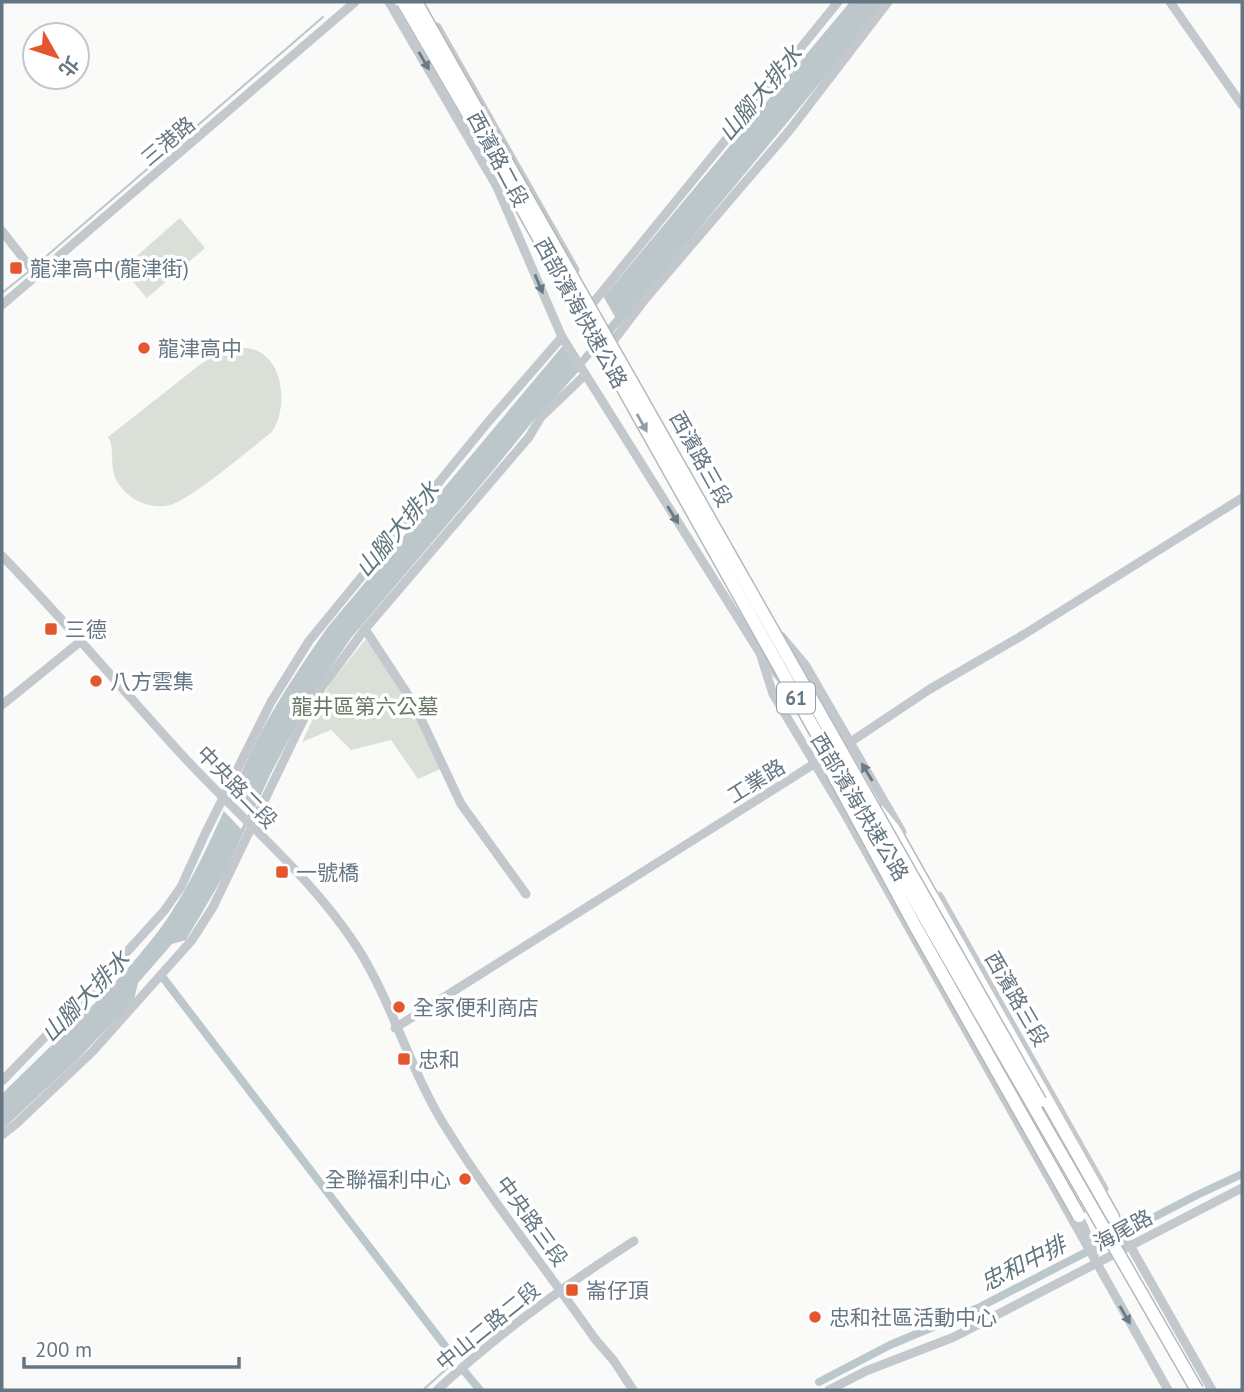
<svg xmlns="http://www.w3.org/2000/svg" width="1244" height="1392" font-family="'PT Sans','Noto Sans TC',sans-serif">
<style>
.green{fill:#dadfd7}
.water{fill:#bbc7cb}
.pier{fill:#fafaf8}
.lines{fill:none;stroke-linecap:round;stroke-linejoin:round}
.stream{stroke:#bbc7cb;stroke-width:2}
.canal{stroke:#bbc7cb;stroke-width:8}
.highway-casing{stroke:#b4b9bd;stroke-width:15}
.minor{stroke:#c3c8cc;stroke-width:9}
.highway{stroke:#fff;stroke-width:12}
.highway-bridge-casing{stroke:#b4b9bd;stroke-width:15;stroke-linecap:butt}
.highway-bridge{stroke:#fff;stroke-width:12}
.oneway{fill:#6a7a87}
.oneway2{fill:#939fa8}
.poi-dot{fill:#e4572e;stroke:#fff;stroke-width:2.5}
.labels{text-anchor:middle;dominant-baseline:central;stroke-width:7;stroke-linejoin:round;paint-order:stroke}
.shield{fill:#fff;stroke:#939fa8;stroke-width:2}
.shield-label{font-size:19px;font-weight:bold;fill:#657683}
.street-label{font-size:21px;fill:#657683;stroke:#fff}
.poi-label{font-size:21px;fill:#657683;stroke:#fff;text-anchor:start}
.park-label{font-size:21px;fill:#687a64;stroke:#fff}
.water-label{font-size:23px;font-style:italic;fill:#60757c;stroke:#fff}
</style>
<rect width="100%" height="100%" fill="#fafaf8"/>
<g class="green">
<path d="M 180,218 L 205,248 L 147,298 L 122,269 Z"/>
<path d="M 230,341 L 237,348 C 282,343 291,403 272,432 C 251,448 192,499 170,505 C 150,510 129,500 118,483 C 108,468 116,450 108,437 Z"/>
<path d="M 366,639 L 424,720 L 443,768 L 418,779 L 391,740 L 351,750 L 331,730 L 302,742 L 330,683 Z"/>
</g>
<path class="water" d="M 850,2 L 887,2 L 618,327 L 546,408 L 542,410 L 491,473 L 351,638 L 312,695 L 271,773 L 224,875 L 186,940 L 172,944 L 138,983 L 134,1000 L 76,1061 L 2,1130 L 2,1094 C 57,1038 125,981 169,916 C 203,864 225,805 252,750 C 273,707 300,667 327,628 Z"/>
<g class="pier">
<path d="M 602,294 L 615,317 L 577,362 L 565,339 Z"/>
<path d="M 229,791 L 250,811 L 241,829 L 221,808 Z"/>
</g>
<g class="lines">
<g class="stream">
<path d="M 35,266 L 323,17"/>
<path d="M 2,293 L 28,272"/>
<path d="M 423,1390 L 453,1363"/>
</g>
<g class="canal">
<path d="M 164,979 L 452,1355"/>
<path d="M 465,1372 L 480,1390"/>
<path d="M 819,1382 L 890,1345 L 978,1308 L 1195,1196 L 1242,1174"/>
</g>
<g class="highway-casing">
<path id="highway" d="M 879,811 L 893,828 L 1113,1217"/>
</g>
<g class="minor">
<path d="M 389,2 L 497,187 L 562,337 L 760,653 L 782,680"/>
<path d="M 1170,2 L 1242,105"/>
<path d="M 437,27 L 575,270"/>
<path d="M 2,231 L 37,276"/>
<path d="M 593,303 L 838,2"/>
<path d="M 2,305 L 355,2"/>
<path d="M 614,340 L 646,298 L 789,131 L 888,2"/>
<path d="M 2,556 C 65,620 122,690 183,756 C 241,819 310,875 357,947 C 392,1002 409,1067 443,1123 C 489,1198 545,1267 595,1339 L 614,1361 L 633,1390"/>
<path d="M 365,629 L 414,704 L 461,804 L 526,894"/>
<path d="M 781,636 L 806,666 L 902,832"/>
<path d="M 760,653 L 773,694 L 845,814 L 1168,1390"/>
<path d="M 2,705 L 81,641"/>
<path d="M 846,745 L 930,689 L 1023,635 L 1242,498"/>
<path d="M 939,896 L 1104,1189"/>
<path d="M 395,1028 L 833,752"/>
<path d="M 2,1081 L 115,965 L 164,911 L 181,887 L 205,834 L 271,702 L 309,641 L 489,421 L 562,337"/>
<path d="M 2,1135 L 16,1124 L 93,1051 L 192,940 L 213,907 L 308,710 L 324,684 L 365,629 L 529,437 L 541,417 L 585,375"/>
<path d="M 1111,1212 L 1212,1390"/>
<path d="M 1079,1216 L 1095,1253"/>
<path d="M 437,1390 C 497,1335 565,1285 634,1241"/>
<path d="M 829,1390 L 866,1371 L 954,1337 L 1242,1188"/>
</g>
<use href="#highway" class="highway"/>
<g class="highway-bridge-casing">
<g id="highway-bridge">
<path d="M 403,2 L 499,167 L 827,752 L 837,765 L 1197,1390"/>
<path d="M 416,2 L 1040,1101"/>
<path d="M 832,772 L 914,924 L 1079,1216"/>
</g>
</g>
<use href="#highway-bridge" class="highway-bridge"/>
</g>
<defs><path id="oneway-solid" d="M-6-.8H1V-3.2L6.5 0L1 3.2V.8H-6Z" transform="scale(1.75)"/></defs>
<g class="oneway">
<use href="#oneway-solid" transform="translate(424 61) rotate(60)"/>
<use href="#oneway-solid" transform="translate(539 284) rotate(67)"/>
<use href="#oneway-solid" transform="translate(673 515) rotate(58)"/>
<use href="#oneway-solid" transform="translate(867 772) rotate(-121)"/>
<use href="#oneway-solid" transform="translate(1125 1315) rotate(60)"/>
</g>
<use class="oneway2" href="#oneway-solid" transform="translate(642 423) rotate(61)"/>
<g class="poi-dot">
<rect x="9" y="261" width="14" height="14" rx="3.5"/>
<circle cx="144" cy="348" r="7"/>
<rect x="44" y="622" width="14" height="14" rx="3.5"/>
<circle cx="96" cy="681" r="7"/>
<rect x="275" y="865" width="14" height="14" rx="3.5"/>
<circle cx="399" cy="1007" r="7"/>
<rect x="397" y="1052" width="14" height="14" rx="3.5"/>
<circle cx="465" cy="1179" r="7"/>
<rect x="565" y="1283" width="14" height="14" rx="3.5"/>
<circle cx="815" cy="1317" r="7"/>
</g>
<g class="labels">
<rect class="shield" x="777" y="682.5" width="38" height="31" rx="5"/>
<g class="shield-label">
<text x="796" y="698">61</text>
</g>
<g class="street-label">
<text transform="translate(168 141) rotate(-40)">三港路</text>
<text transform="translate(498 159) rotate(62)">西濱路二段</text>
<text transform="translate(581 313) rotate(61)">西部濱海快速公路</text>
<text transform="translate(701 459) rotate(61)">西濱路三段</text>
<text transform="translate(756 781) rotate(-32)">工業路</text>
<text transform="translate(237 787) rotate(46)">中央路二段</text>
<text transform="translate(860 807) rotate(59)">西部濱海快速公路</text>
<text transform="translate(1017 999) rotate(60)">西濱路三段</text>
<text transform="translate(532 1221) rotate(54)">中央路三段</text>
<text transform="translate(1123 1230) rotate(-28)">海尾路</text>
<text transform="translate(488 1326) rotate(-39)">中山二路二段</text>
</g>
<g class="poi-label">
<text x="30" y="268">龍津高中(龍津街)</text>
<text x="158" y="348">龍津高中</text>
<text x="65" y="629">三德</text>
<text x="110" y="681">八方雲集</text>
<text x="296" y="872">一號橋</text>
<text x="413" y="1007">全家便利商店</text>
<text x="418" y="1059">忠和</text>
<text x="451" y="1179" text-anchor="end">全聯福利中心</text>
<text x="586" y="1290">崙仔頂</text>
<text x="829" y="1317">忠和社區活動中心</text>
</g>
<g class="park-label">
<text x="365" y="706">龍井區第六公墓</text>
</g>
<g class="water-label">
<text transform="translate(760 93) rotate(-50)">山腳大排水</text>
<text transform="translate(397 529) rotate(-50)">山腳大排水</text>
<text transform="translate(85 996) rotate(-46)">山腳大排水</text>
<text transform="translate(1023 1263) rotate(-27)">忠和中排</text>
</g>
</g>
<rect width="1244" height="1392" fill="none" stroke="#657683" stroke-width="7"/>
<g transform="translate(56 56) rotate(129)"><circle r="33" fill="#ffffff" stroke="#c1c8cd" stroke-width="2"/>
<path d="M0-5L12 26L0 18L-12 26Z" fill="#e4572e"/>
<text y="-10" font-size="19" font-weight="bold" text-anchor="middle" fill="#657683">北</text>
</g>
<path d="M24 1357v10h215v-10" fill="none" stroke="#657683" stroke-width="3.5"/>
<text x="35" y="1357" font-size="21" fill="#657683" stroke="#ffffff" stroke-width="5" paint-order="stroke">200 m</text>
</svg>
